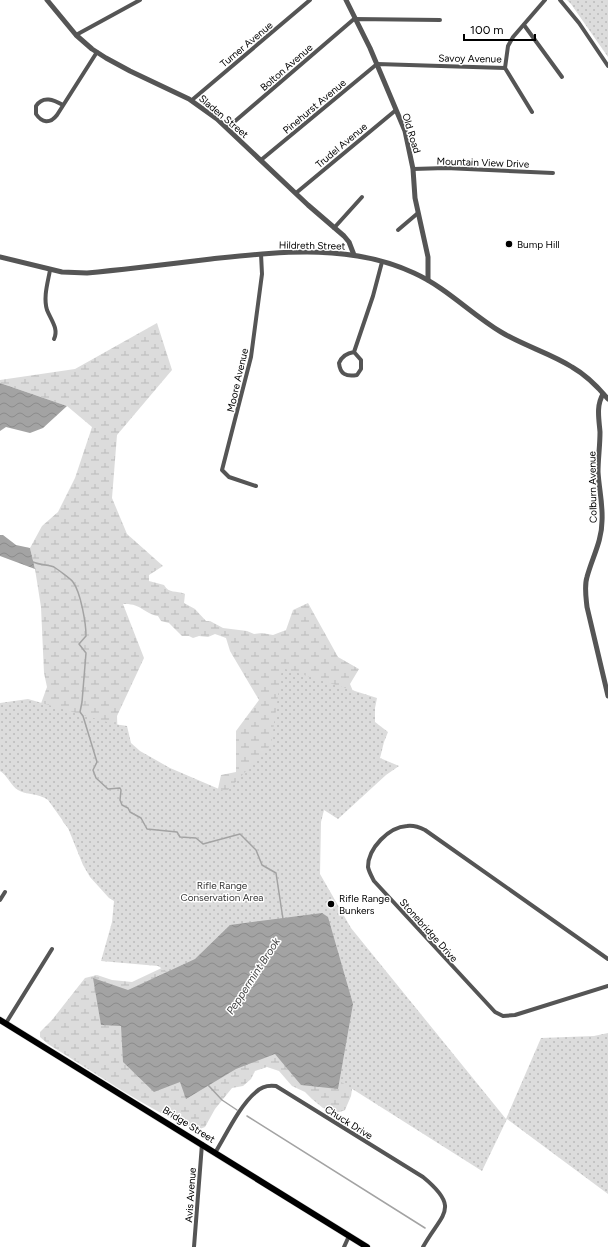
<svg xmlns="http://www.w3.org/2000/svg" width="608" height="1247" viewBox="0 0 608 1247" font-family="Figtree,sans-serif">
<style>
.wetland{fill:url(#wetland-marsh);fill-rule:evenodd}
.park{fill:url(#park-dots)}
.water{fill:url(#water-waves)}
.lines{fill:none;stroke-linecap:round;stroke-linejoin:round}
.stream{stroke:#a3a3a3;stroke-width:1.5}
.primary-casing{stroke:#dbdbdb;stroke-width:7}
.minor{stroke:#555;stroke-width:4}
.tertiary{stroke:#555;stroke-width:5}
.primary{stroke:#000;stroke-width:6}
.poi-dot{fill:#000;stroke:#fff;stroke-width:1.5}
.labels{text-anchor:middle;stroke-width:3;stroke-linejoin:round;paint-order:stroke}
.street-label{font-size:10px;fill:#000;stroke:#fff}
.poi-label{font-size:10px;fill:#000;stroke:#fff;text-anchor:start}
.park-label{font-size:10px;fill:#333;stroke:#fff}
.water-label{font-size:11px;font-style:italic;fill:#444;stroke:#fff}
</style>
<defs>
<pattern id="wetland-marsh" width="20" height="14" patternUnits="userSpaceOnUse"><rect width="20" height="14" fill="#dcdcdc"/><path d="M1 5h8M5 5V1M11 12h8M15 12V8" fill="none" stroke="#bbb"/></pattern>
<pattern id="park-dots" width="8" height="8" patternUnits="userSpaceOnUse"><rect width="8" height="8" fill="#dcdcdc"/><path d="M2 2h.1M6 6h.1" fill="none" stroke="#bbb" stroke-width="1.8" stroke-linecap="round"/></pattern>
<pattern id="water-waves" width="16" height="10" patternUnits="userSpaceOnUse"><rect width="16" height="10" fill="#a3a3a3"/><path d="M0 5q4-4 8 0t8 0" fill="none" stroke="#8b8b8b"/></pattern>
</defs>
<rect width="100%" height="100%" fill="#fff"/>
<!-- wetland -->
<path class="wetland" d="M157,323L172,370L117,435L112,498L127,534L163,566L149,575V581L164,585C169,594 176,590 185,594L184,603L195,609L206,621H210L223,628L247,631L254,634L262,633L273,635L286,630L293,610L308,603L338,657L359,669L350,684L355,696L307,810L353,1083L351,1096L345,1110L340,1112H333L323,1108L312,1099L305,1092L292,1086L279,1071L267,1067L255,1071L251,1079L243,1086L232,1088L215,1109L205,1127L195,1131C144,1106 96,1074 48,1044L40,1037V1032L52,1020L85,978L97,975L112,980L132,982L185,957L92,857L63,822L55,791L39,709L47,687L44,673L41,607L35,569L30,548L42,526L58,512L75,478L92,427L67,406L0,383V380L75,369ZM123,604C141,603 143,613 158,616L161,621L169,623L182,636H189L193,638L199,636L208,637L215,634L226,638L230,651L259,700L236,731V772L221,775L216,798L118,746L117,716L144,658Z"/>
<!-- park -->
<g class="park">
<path d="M567,0H608V57L571,4Z"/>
<path d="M282,668L377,698L375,708V722L388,732L384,742L380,758L399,766L386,775L338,819L324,810L321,822L320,874L351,928L506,1119L541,1038L594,1036L608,1033V1194L507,1119L482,1171L158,966L101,961L112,922L114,901L109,898L90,877L83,865L68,828L48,800C39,793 25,795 18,790C11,786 8,776 0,771V703L28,699L114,724L127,726L131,743L140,751L170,768L226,792L271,745Z"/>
</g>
<!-- water -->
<g class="water">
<path d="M0,383L67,406L43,428L30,433L6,427L0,431Z"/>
<path d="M0,535H3L16,545L30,548L35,569L0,556Z"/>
<path d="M322,913L328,917L353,1004L338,1089L301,1085L275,1054L236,1069L186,1099L180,1082L154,1092L123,1062L121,1026L101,1025L93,978L128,990L195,959L230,925Z"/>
</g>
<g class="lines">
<!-- stream -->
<g class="stream">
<path d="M33,562C40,565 49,565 54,567C57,569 71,579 73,582C81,593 86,624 86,636L79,644L86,653L82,702L80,712L83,716L97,762L93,770L96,778L108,789L120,788L121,790L120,800L122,805L128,808L130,812L141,818L147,829L177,832L180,837L196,838L203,844L240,834L256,850L262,865L276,873L283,919"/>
<path d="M208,1085L222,1100L237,1110"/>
<path d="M247,1116L425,1228"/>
</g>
<defs>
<path id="primary" d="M0,1020L367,1247"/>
</defs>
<!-- primary casing -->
<use href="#primary" class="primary-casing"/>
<!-- minor -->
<g class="minor">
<path d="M560,0L579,23L608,66"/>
<path d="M524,25L562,77"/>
<path d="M76,35L140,0"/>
<path d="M505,68L532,112"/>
<path d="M192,100L310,0"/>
<path d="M63,105C54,100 43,95 36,106V114C42,123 50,124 57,115L97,52"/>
<path d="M227,128L354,19L440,20"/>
<path d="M261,160L377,64L505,68L508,46L513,37L545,0"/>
<path d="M413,169L446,168L553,173"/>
<path d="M296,193L396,110"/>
<path d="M334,228L362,197"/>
<path d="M398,230L418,213"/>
<path d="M50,270C48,282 43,297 47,310C51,320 59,329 54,339"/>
<path d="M354,352C347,353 342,356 339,363C340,374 346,377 357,375L361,369V360L354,352L373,296L382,262"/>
<path d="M256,486L229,477L222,470L251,357L262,274L261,254"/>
<path d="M0,900L5,892"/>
<path d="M608,959L425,830C419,827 414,825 407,826C389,827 368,848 368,867C369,872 372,877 374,881L495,1012L503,1016L515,1015L608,986"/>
<path d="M6,1023L52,949"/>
<path d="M215,1153C226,1135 240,1105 256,1092C262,1086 269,1085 276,1086L423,1177C462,1209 441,1214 423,1247"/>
<path d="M194,1247L202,1144"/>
<path d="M344,1247L349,1236"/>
</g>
<!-- tertiary -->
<g class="tertiary">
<path d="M47,0L76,35L92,49L106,58L130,71L189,99L217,119L308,205L344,236L349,242L354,255"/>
<path d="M346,0L370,48L405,131L413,169L415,198L428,257V280"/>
<path d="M0,257L62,272L87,273C129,269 170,264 211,259C279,252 350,243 414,273C447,288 471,314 501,332C524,346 550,353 572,367C586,375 598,387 608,399"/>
<path d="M603,394C596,406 599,419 600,432C600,446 598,459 598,472C599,489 603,504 602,521C602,541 592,558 587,577C584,586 586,597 587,607L608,696"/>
</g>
<!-- primary -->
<use href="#primary" class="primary"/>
</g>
<!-- markers -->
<g class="poi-dot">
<circle cx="509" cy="244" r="4"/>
<circle cx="331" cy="904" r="4"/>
</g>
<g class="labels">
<!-- street labels -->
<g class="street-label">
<text transform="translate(246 44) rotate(-40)" y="4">Turner Avenue</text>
<text transform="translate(470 58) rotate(1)" y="4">Savoy Avenue</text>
<text transform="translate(286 67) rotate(-41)" y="4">Bolton Avenue</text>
<text transform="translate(314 106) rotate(-40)" y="4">Pinehurst Avenue</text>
<text transform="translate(224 116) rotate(40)" y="4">Sladen Street</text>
<text transform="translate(412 133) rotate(73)" y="4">Old Road</text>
<text transform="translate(341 145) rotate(-40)" y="4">Trudel Avenue</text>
<text transform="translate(483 162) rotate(2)" y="4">Mountain View Drive</text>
<text transform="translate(312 245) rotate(1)" y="4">Hildreth Street</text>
<text transform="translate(237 380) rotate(-77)" y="4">Moore Avenue</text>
<text transform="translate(592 487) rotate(-91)" y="4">Colburn Avenue</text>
<text transform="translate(429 930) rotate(48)" y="4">Stonebridge Drive</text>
<text transform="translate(349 1122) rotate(32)" y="4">Chuck Drive</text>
<text transform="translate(189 1124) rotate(32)" y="4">Bridge Street</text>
<text transform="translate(190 1195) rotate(-86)" y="4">Avis Avenue</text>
</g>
<!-- poi labels -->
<g class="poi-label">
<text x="517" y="248">Bump Hill</text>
<text x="339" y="902">Rifle Range<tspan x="339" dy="12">Bunkers</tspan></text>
</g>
<!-- park labels -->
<g class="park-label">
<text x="222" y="889">Rifle Range<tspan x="222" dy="12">Conservation Area</tspan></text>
</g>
<!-- water labels -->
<g class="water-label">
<text transform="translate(253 976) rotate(-57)" y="4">Peppermint Brook</text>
</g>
</g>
<!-- scale -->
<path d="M464 34v6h71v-6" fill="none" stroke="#000000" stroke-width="2"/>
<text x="470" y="34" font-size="12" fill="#000000" stroke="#ffffff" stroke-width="3" paint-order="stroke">100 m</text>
</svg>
